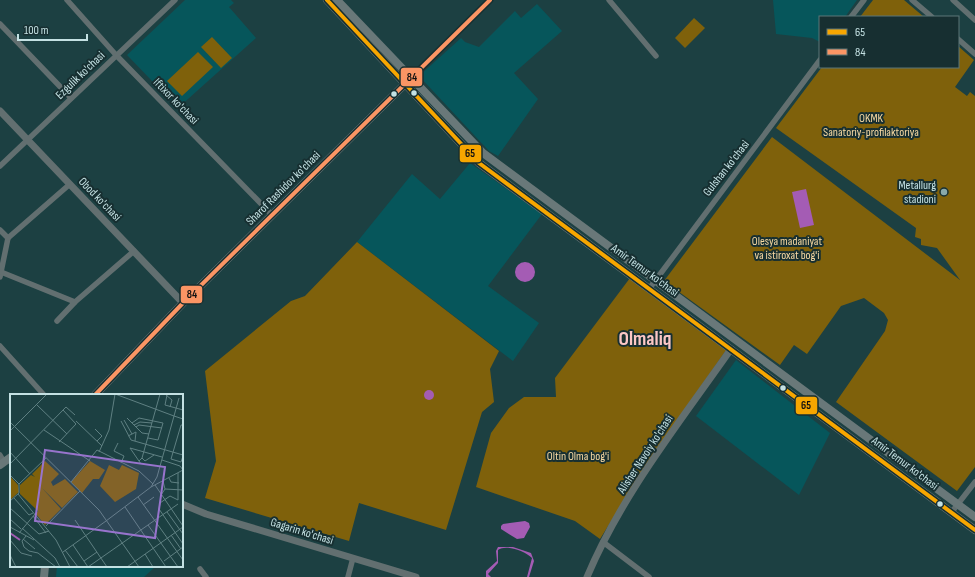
<svg xmlns="http://www.w3.org/2000/svg" width="975" height="577" viewBox="0 0 975 577" font-family="'Sofia Sans Condensed',sans-serif">
<style>
.built{fill:#06565b}
.green{fill:#7f610b}
.water{fill:#a45cb4}
.lines{fill:none;stroke-linecap:round;stroke-linejoin:round}
.minor{stroke:#626f70;stroke-width:5.5}
.tertiary{stroke:#626f70;stroke-width:7}
.secondary{stroke:#697879;stroke-width:8}
.bus-1-casing{stroke:#172f31;stroke-width:7}
.bus-2-casing{stroke:#172f31;stroke-width:7}
.bus-1{stroke:#f7a600;stroke-width:4}
.bus-2{stroke:#fb9564;stroke-width:4}
.bus-dot{fill:#c4e1e3;stroke:#172f31;stroke-width:1.5}
.poi-dot{fill:#89a9ab;stroke:#172f31;stroke-width:1.5}
.labels{text-anchor:middle;stroke-width:4;stroke-linejoin:round;paint-order:stroke}
.street-label{font-size:12px;fill:#c4e1e3;stroke:#172f31}
.park-label{font-size:12px;fill:#f7d9a3;stroke:#172f31}
.poi-label{font-size:12px;fill:#c4e1e3;stroke:#172f31;text-anchor:end}
.town-label{font-size:20px;font-weight:bold;fill:#fcc7c5;stroke:#172f31}
.inset-river{fill:none;stroke:#a45cb4;stroke-width:2}
.inset-road{fill:none;stroke:#5f8082;stroke-width:1}
.view{fill:#9874cd;fill-opacity:0.15;stroke:#9874cd;stroke-width:2}
.inset-edge{fill:none;stroke:#c4e1e3;stroke-width:2}
.line-badge{stroke:#172f31;stroke-width:1.5}
.pale-badge-label{font-size:11px;text-anchor:middle;font-weight:bold;fill:#111}
</style>
<rect width="100%" height="100%" fill="#1c4042"/>
<!-- built -->
<g class="built">
<path d="M185,0H231L234,3L229,7L256,38L178,108L127,55Z"/>
<path d="M773,0H857L845,17H820V42L812,38L776,34Z"/>
<path d="M537,4L562,31L514,73L538,99L498,156L489,151L419,76L461,38L465,42L479,47L515,11L521,18Z"/>
<path d="M470,163L542,214L488,286L539,323L513,361L357,242L412,174L440,199Z"/>
<path d="M736,360L830,433L799,495L696,416Z"/>
<path d="M57,566H156L144,577H56Z"/>
</g>
<!-- green -->
<g class="green">
<path d="M873,0H904L924,17H860Z"/>
<path d="M694,18L705,28L685,48L675,38Z"/>
<path d="M212,37L232,58L221,68L201,47Z"/>
<path d="M958,46L974,60L955,87L967,96L970,92L975,96V467L957,491L836,402L885,331L888,320L884,313L864,298L841,306L807,354L794,345L780,365L664,281L772,137L960,280L937,248L921,245V239L915,237L916,228L776,128L822,67H958Z"/>
<path d="M198,52L213,67L182,96L167,81Z"/>
<path d="M357,242L499,351L490,369L494,402L482,412L446,530L359,503L349,541L205,498L216,461L205,371L291,301L305,296Z"/>
<path d="M630,278L727,349L651,457L600,539L575,521L476,487L491,433L509,408L524,397H556L555,378Z"/>
</g>
<!-- water -->
<g class="water">
<path d="M806,189L814,225L800,228L792,192Z"/>
<circle cx="525" cy="272" r="10"/>
<circle cx="429" cy="395" r="5"/>
<path d="M525,521L529,523L530,527L524,538L517,539L501,529V526L503,524Z"/>
<path d="M498,547H513L531,553L534,561L529,577H527L532,558C525,551 506,544 498,550V563L488,574L491,577H486V571L497,561L496,551Z"/>
</g>
<g class="lines">
<!-- minor -->
<g class="minor">
<path d="M67,0L116,55L272,215"/>
<path d="M609,0L656,56"/>
<path d="M912,0L932,17"/>
<path d="M953,0L975,20"/>
<path d="M851,17L864,0"/>
<path d="M0,24L71,98"/>
<path d="M958,39L975,54"/>
<path d="M411,78L490,0"/>
<path d="M0,166L175,0"/>
<path d="M0,230L8,238L0,277"/>
<path d="M8,238L70,184"/>
<path d="M1,272L75,302"/>
<path d="M649,289L820,60"/>
<path d="M57,321L75,302L134,251"/>
<path d="M0,346L44,395"/>
<path d="M0,455L4,462"/>
<path d="M951,513L975,482"/>
<path d="M603,542L649,577"/>
<path d="M200,569L206,577"/>
<path d="M348,577L353,558"/>
</g>
<!-- tertiary -->
<g class="tertiary">
<path d="M0,111L183,303"/>
<path d="M182,504L206,514L416,577"/>
<path d="M587,577C622,494 680,422 731,349"/>
</g>
<!-- secondary -->
<g class="secondary">
<path d="M327,0L479,163L975,530"/>
<path d="M337,0L483,153L975,517"/>
<path d="M95,395L183,303L408,81"/>
<path d="M0,465L11,457"/>
<path d="M44,577L45,566"/>
</g>
<defs>
<path id="bus-1" d="M327,0L479,163L975,530"/>
<path id="bus-2" d="M95,395L183,303L490,0"/>
</defs>
<!-- bus-1 casing -->
<use href="#bus-1" class="bus-1-casing"/>
<!-- bus-2 casing -->
<use href="#bus-2" class="bus-2-casing"/>
<!-- bus-1 -->
<use href="#bus-1" class="bus-1"/>
<!-- bus-2 -->
<use href="#bus-2" class="bus-2"/>
</g>
<!-- markers -->
<g class="bus-dot">
<circle cx="414" cy="93" r="3.5"/>
<circle cx="394" cy="94" r="3.5"/>
<circle cx="783" cy="388" r="3.5"/>
<circle cx="940" cy="504" r="3.5"/>
</g>
<circle class="poi-dot" cx="944" cy="192" r="4"/>
<g class="labels">
<!-- street labels -->
<g class="street-label">
<text transform="translate(80 75) rotate(-44)" y="4">Ezgulik ko'chasi</text>
<text transform="translate(176 101) rotate(46)" y="4">Iftixor ko'chasi</text>
<text transform="translate(726 168) rotate(-52)" y="4">Gulshan ko'chasi</text>
<text transform="translate(283 188) rotate(-45)" y="4">Sharof Rashidov ko'chasi</text>
<text transform="translate(100 199) rotate(46)" y="4">Obod ko'chasi</text>
<text transform="translate(645 270) rotate(36)" y="4">Amir Temur ko'chasi</text>
<text transform="translate(645 454) rotate(-57)" y="4">Alisher Navoiy ko'chasi</text>
<text transform="translate(905 463) rotate(37)" y="4">Amir Temur ko'chasi</text>
<text transform="translate(302 531) rotate(17)" y="4">Gagarin ko'chasi</text>
</g>
<!-- park labels -->
<g class="park-label">
<text x="871" y="122">OKMK<tspan x="871" dy="14">Sanatoriy-profilaktoriya</tspan></text>
<text x="787" y="245">Olesya madaniyat<tspan x="787" dy="14">va istiroxat bog'i</tspan></text>
<text x="578" y="460">Oltin Olma bog'i</text>
</g>
<!-- poi labels -->
<g class="poi-label">
<text x="936" y="189">Metallurg<tspan x="936" dy="14">stadioni</tspan></text>
</g>
<!-- town labels -->
<g class="town-label">
<text x="645" y="345">Olmaliq</text>
</g>
</g>
<!-- overview -->
<g transform="translate(10 394)">
<rect width="173" height="173" fill="#1c4042"/>
<path d="M35,67L49,80L41,88L43,92L55,85L68,98L52,114L32,94L51,115L35,131L26,120L28,117L10,100V91L21,81L25,83L22,80ZM80,67L95,76L89,85H83L72,99L61,88ZM99,71L109,76L112,71L129,79L126,95L105,108L90,92ZM0,82L8,91L9,98L0,106Z" fill="#7f610b"/>
<path class="inset-river" d="M0,139L10,146"/>
<path class="inset-road" d="M105,0L164,22L147,83L141,93M156,1L162,6L160,13M157,1L155,11L173,16M169,4L164,22L173,25M27,11L57,40M117,24L132,39L139,40M114,26L122,40M66,27L92,52M111,27L121,46L173,61M0,28L89,116L129,173M122,29L129,24L153,29L148,46L138,44M124,31L130,28L142,29M173,31H171L161,65L171,68L173,62M126,33L129,31L152,34M85,35L92,42L87,47M34,36L80,67M0,37L37,0M118,42L126,38L125,47M49,48L66,30L53,16M108,49L104,57L114,62L111,69M120,54L152,63M120,54L131,70M0,58L20,80M89,58L99,36L105,0M132,64L135,67L144,61M152,66L170,72L173,76M129,67L132,64L150,0M0,70L56,13L65,21M168,79V106M0,81L9,90M159,84L161,88L169,89M61,88L87,56L129,77L143,90M145,91L173,132M155,95L173,96M8,100L46,146L60,173M151,101L155,95L153,87M128,103L173,166M4,104L19,121L23,119M168,106L160,102L150,109L149,115L173,150M0,107L9,99V90L36,64M133,111L144,103M115,113L156,173M0,114L29,140L39,137M157,118L173,140M23,122L36,139M0,125L11,135M65,126L97,173M96,127L141,93L173,76M138,131L168,173M36,132L70,97M0,133L24,146M12,134L45,164L50,173M9,139L25,120M161,141L171,155M16,142L12,147L14,153L19,157L28,159L46,173M13,145L25,155M0,146L11,159L22,162M63,151L78,173L168,110M55,156L68,173M53,158L96,127M135,160L143,173M0,161L6,173M74,167L87,158M154,167L173,153M117,173L173,133"/>
<path class="view" d="M35,56L155,73L145,144L25,127Z"/>
<rect width="173" height="173" class="inset-edge"/>
</g>
<g class="line-badge">
<rect x="400" y="67" width="23" height="20" rx="4" fill="#fb9564"/>
<rect x="459" y="144" width="23" height="19" rx="4" fill="#f7a600"/>
<rect x="180" y="285" width="23" height="19" rx="4" fill="#fb9564"/>
<rect x="795" y="396" width="23" height="19" rx="4" fill="#f7a600"/>
</g>
<g class="pale-badge-label">
<text x="412" y="81">84</text>
<text x="470" y="157">65</text>
<text x="192" y="298">84</text>
<text x="806" y="409">65</text>
</g>
<!-- legend -->
<rect x="819" y="16" width="140" height="52" fill="#172f31" stroke="#5c7678"/>
<rect x="827" y="29" width="20" height="6" fill="#f7a600" stroke="#5c7678"/>
<text x="855" y="36" font-size="12" fill="#c4e1e3">65</text>
<rect x="827" y="49" width="20" height="6" fill="#fb9564" stroke="#5c7678"/>
<text x="855" y="56" font-size="12" fill="#c4e1e3">84</text>
<!-- scale -->
<path d="M18 34v6h69v-6" fill="none" stroke="#c4e1e3" stroke-width="2"/>
<text x="24" y="34" font-size="12" fill="#c4e1e3" stroke="#172f31" stroke-width="3" paint-order="stroke">100 m</text>
</svg>
